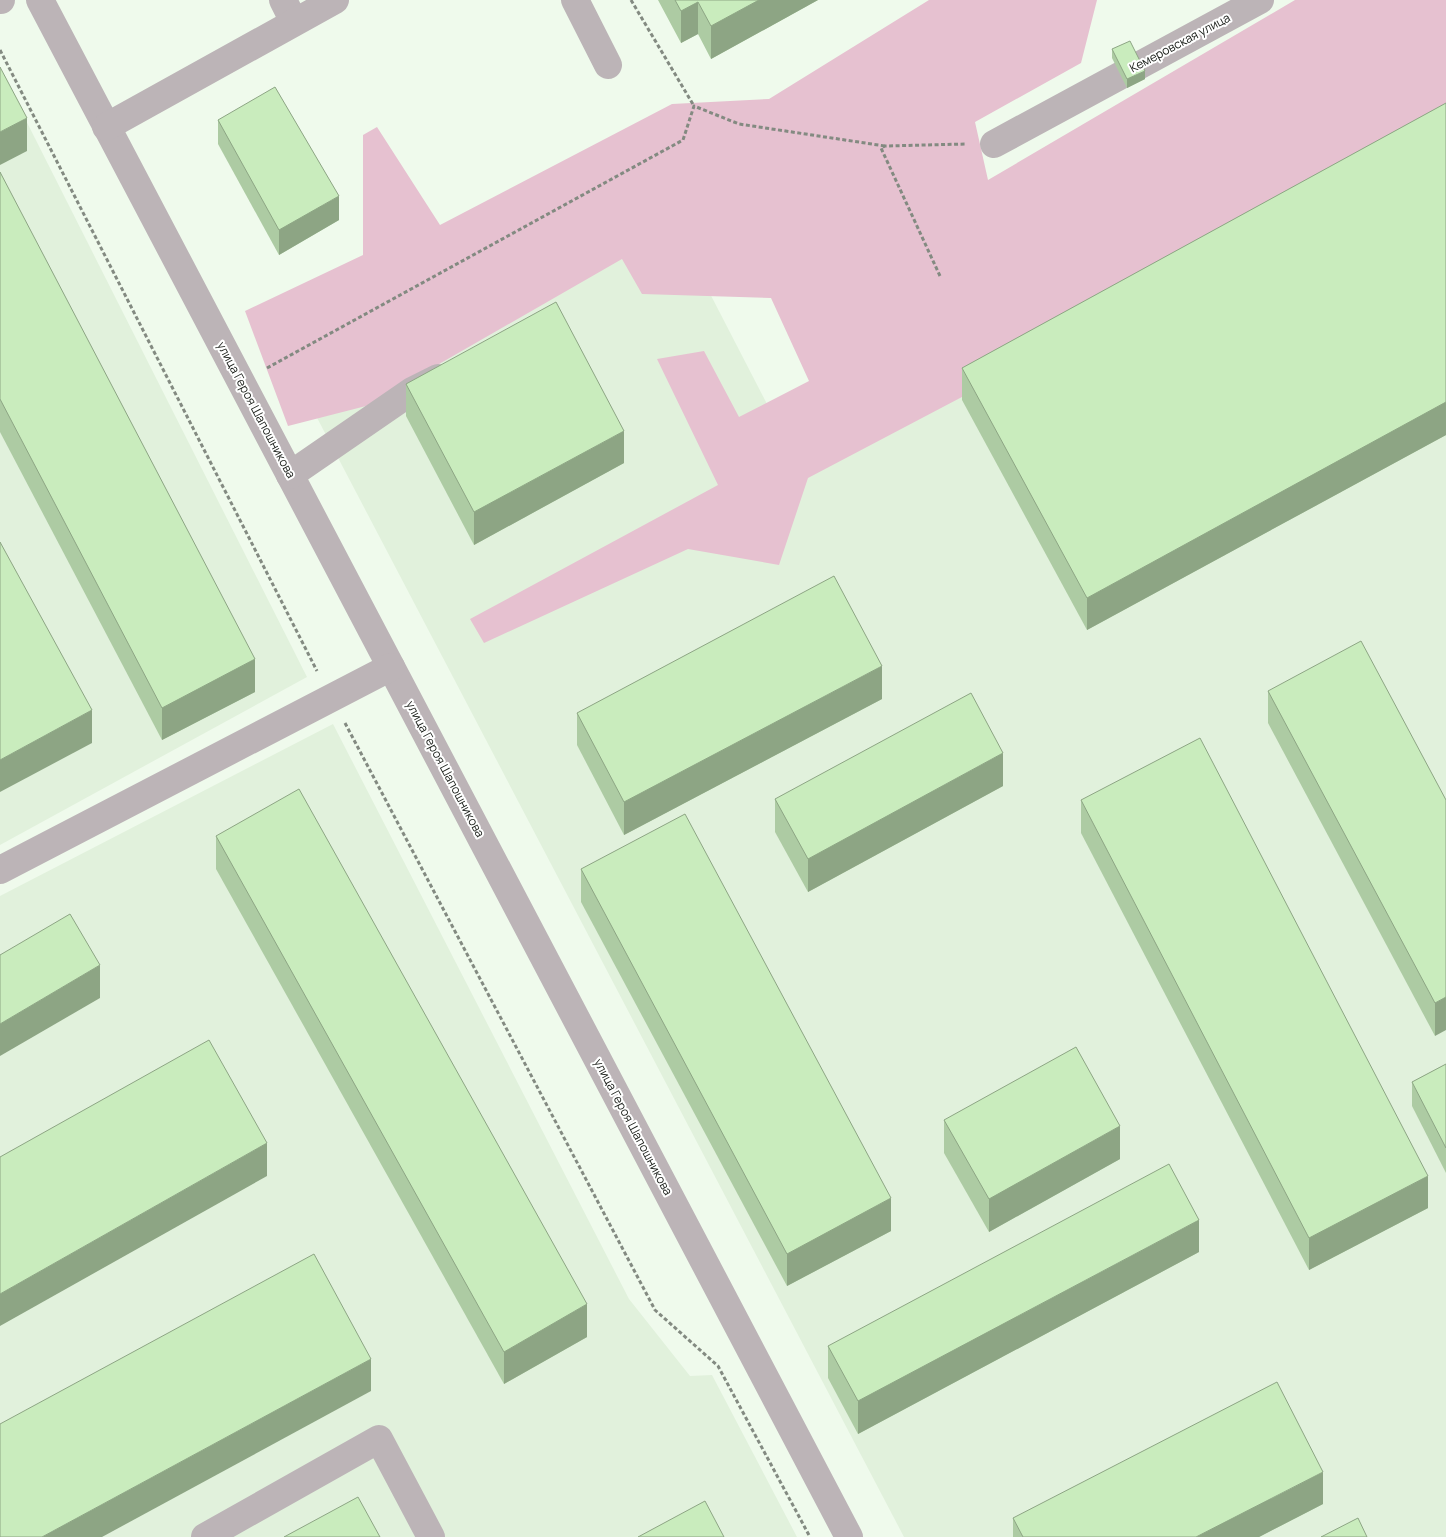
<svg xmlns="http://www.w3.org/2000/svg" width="1446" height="1537" viewBox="0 0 1446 1537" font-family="Manrope,sans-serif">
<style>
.built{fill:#e1f1dc}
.green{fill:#e6c1d0}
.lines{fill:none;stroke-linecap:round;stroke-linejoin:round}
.path{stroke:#838a81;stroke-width:3;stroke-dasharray:4 2.5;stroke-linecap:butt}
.minor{stroke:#bcb4b7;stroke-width:28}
.wall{fill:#adcba3}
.shaded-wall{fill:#8da584}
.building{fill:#c9ecbd;stroke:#8da584}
.labels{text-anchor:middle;stroke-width:4;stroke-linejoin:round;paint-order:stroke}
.street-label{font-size:12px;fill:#151914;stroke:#fff}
</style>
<rect width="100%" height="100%" fill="#effaec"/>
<!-- built -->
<g class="built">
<path d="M1446,63V1537H904L303,391L656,189L782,433Z"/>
<path d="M0,69L307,677L0,845Z"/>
<path d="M333,724L629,1299L690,1376L712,1375L797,1537H0V896Z"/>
</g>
<!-- green -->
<path class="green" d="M929,0H1097L1081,63L975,122L988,180L1295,0H1446V142L808,478L779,565L688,549L484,643L470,619L718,485L657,359L704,351L739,417L809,381L771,298L642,294L622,259L366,406L288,426L245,311L363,255V135L377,127L440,225L672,104L769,99Z"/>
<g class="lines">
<!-- path -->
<g class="path">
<path d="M631,0L694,106"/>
<path d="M0,50L317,671"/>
<path d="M940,276L881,148L885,146L966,144"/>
<path d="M267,368L683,140L694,106L739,124L885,146"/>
<path d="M345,723L655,1310L718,1366L810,1537"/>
</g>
<!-- minor -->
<g class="minor">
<path d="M0,0H1"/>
<path d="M40,0L849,1537"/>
<path d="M283,0L294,22"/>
<path d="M575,0L608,65"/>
<path d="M106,127L335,0"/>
<path d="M994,144L1260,0"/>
<path d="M290,475L412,391L438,378"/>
<path d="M0,870L391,667"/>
<path d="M205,1537L379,1439L431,1537"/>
</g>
</g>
<!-- wall -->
<g class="wall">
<path d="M658,0H818L711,59L698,34L681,43Z"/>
<path d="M1112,49L1145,79L1127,88L1112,58Z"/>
<path d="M1446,103V435L1087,630L962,400V368Z"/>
<path d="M218,120L339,220L279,255L218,144Z"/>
<path d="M0,172L255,692L162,740L0,432Z"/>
<path d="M406,384L624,463L474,545L406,416Z"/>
<path d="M1268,691L1446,800L1435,1036L1268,723Z"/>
<path d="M882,699L624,835L577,745V713Z"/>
<path d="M1003,786L808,892L775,832V799Z"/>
<path d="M1081,800L1428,1208L1309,1270L1081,833Z"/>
<path d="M216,836L587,1337L504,1384L216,869Z"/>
<path d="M581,869L891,1231L787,1286L581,902Z"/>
<path d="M1446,1064V1173L1412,1106V1082Z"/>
<path d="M944,1120L1120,1159L989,1232L944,1153Z"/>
<path d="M1199,1252L858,1434L828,1378V1346Z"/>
<path d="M1323,1504L1259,1537H1013V1518Z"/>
</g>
<!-- shaded-wall -->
<g class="shaded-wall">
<path d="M759,0H818L711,59V26Z"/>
<path d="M698,2V34L681,43V11Z"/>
<path d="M1145,71V79L1127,88V79Z"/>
<path d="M27,118V151L0,165V132Z"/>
<path d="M339,196V220L279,255V230Z"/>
<path d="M1446,402V435L1087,630V598Z"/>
<path d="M624,431V463L474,545V512Z"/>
<path d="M255,659V692L162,740V708Z"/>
<path d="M882,666V699L624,835V802Z"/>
<path d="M92,710V743L0,792V760Z"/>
<path d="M1003,753V786L808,892V859Z"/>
<path d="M100,965V998L0,1056V1024Z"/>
<path d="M1446,997V1030L1435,1036V1003Z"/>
<path d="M1120,1126V1159L989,1232V1199Z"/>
<path d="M267,1143V1176L0,1326V1294Z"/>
<path d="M1428,1176V1208L1309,1270V1238Z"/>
<path d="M891,1198V1231L787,1286V1254Z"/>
<path d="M1199,1220V1252L858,1434V1401Z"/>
<path d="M587,1304V1337L504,1384V1352Z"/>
<path d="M371,1359V1391L102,1537H42Z"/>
<path d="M1323,1472V1504L1259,1537H1196Z"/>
</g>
<!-- building -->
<g class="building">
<path d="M675,0H759L711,26L698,2L681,11Z"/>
<path d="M1130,41L1145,71L1127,79L1112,49Z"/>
<path d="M0,67L27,118L0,132Z"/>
<path d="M275,87L339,196L279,230L218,120Z"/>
<path d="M1446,103V402L1087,598L962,368Z"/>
<path d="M0,172L255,659L162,708L0,399Z"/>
<path d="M556,302L624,431L474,512L406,384Z"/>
<path d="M0,542L92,710L0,760Z"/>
<path d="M834,576L882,666L624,802L577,713Z"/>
<path d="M1361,641L1446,800V997L1435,1003L1268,691Z"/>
<path d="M971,693L1003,753L808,859L775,799Z"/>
<path d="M1200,738L1428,1176L1309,1238L1081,800Z"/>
<path d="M299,789L587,1304L504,1352L216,836Z"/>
<path d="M685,814L891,1198L787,1254L581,869Z"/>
<path d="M70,914L100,965L0,1024V955Z"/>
<path d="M209,1040L267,1143L0,1294V1157Z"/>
<path d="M1076,1047L1120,1126L989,1199L944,1120Z"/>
<path d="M1446,1064V1148L1412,1082Z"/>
<path d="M1169,1164L1199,1220L858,1401L828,1346Z"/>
<path d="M314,1254L371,1359L42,1537H0V1424Z"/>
<path d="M1277,1382L1323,1472L1196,1537H1023L1013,1518Z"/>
<path d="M358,1497L380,1537H284Z"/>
<path d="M705,1501L724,1537H638Z"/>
<path d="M1358,1518L1367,1537H1321Z"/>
</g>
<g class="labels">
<!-- street labels -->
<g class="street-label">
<text transform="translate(1180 43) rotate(-28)" y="4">Кемеровская улица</text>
<text transform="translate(256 410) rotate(62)" y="4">улица Героя Шапошникова</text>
<text transform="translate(445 769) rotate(62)" y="4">улица Героя Шапошникова</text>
<text transform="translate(633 1127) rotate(62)" y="4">улица Героя Шапошникова</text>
</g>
</g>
</svg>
